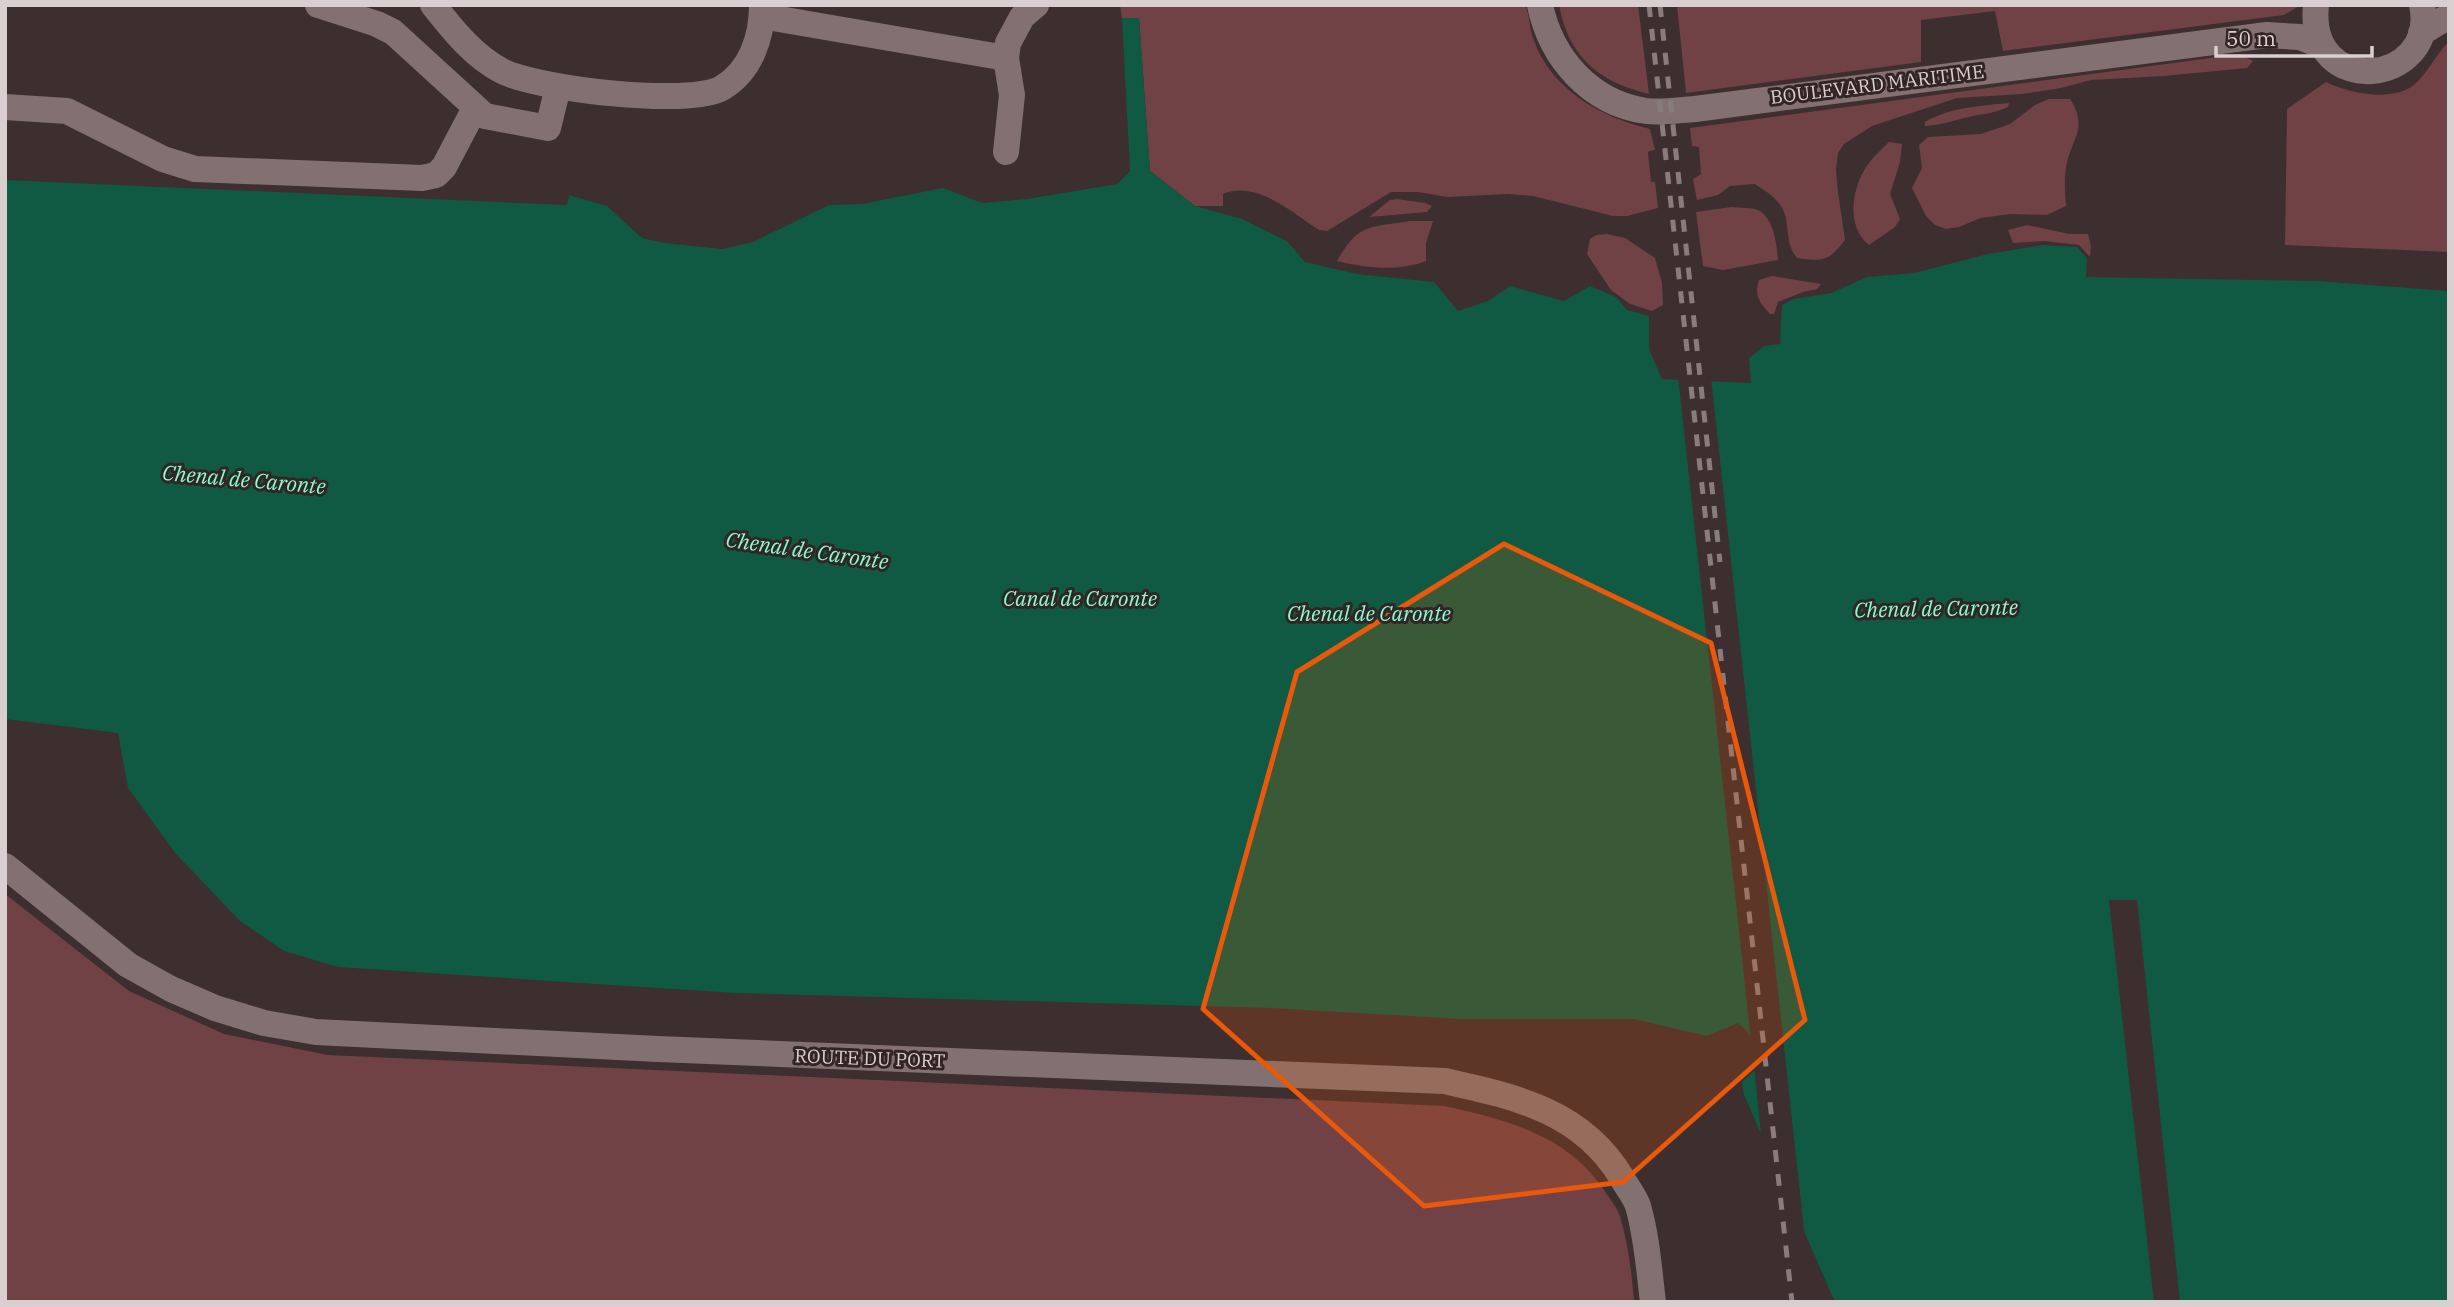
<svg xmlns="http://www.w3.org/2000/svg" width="2454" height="1307" viewBox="0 0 2454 1307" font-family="'IBM Plex Serif',serif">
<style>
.green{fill:#704246}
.water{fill:#105943}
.pier{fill:#3d2e2f}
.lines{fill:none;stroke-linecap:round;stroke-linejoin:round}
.minor{stroke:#837172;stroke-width:26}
.rail{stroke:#897c7d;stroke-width:5;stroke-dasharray:12 12;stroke-linecap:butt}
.marked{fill:#e8590c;fill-opacity:0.2;stroke:#e8590c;stroke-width:5;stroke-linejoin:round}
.labels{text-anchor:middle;stroke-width:6;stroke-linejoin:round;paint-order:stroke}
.street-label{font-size:19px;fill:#d9cfd0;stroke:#332425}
.water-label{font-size:21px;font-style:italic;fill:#85fed3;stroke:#332425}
</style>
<rect width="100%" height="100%" fill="#3d2e2f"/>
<!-- green -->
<g class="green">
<path d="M1120,5H1525C1530,15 1529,27 1533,38C1550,89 1600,117 1650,129L1655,150L1649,151L1648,153L1651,182H1655L1658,208L1627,216H1613L1533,196L1508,194L1447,197L1418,192H1391L1327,231L1319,230C1292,213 1257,180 1223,194V206H1195L1150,171L1139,18H1122Z"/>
<path d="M1559,5H1638L1649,94C1598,82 1569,57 1559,5Z"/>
<path d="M1677,5H2301L2284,15L2003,51L1995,11L1921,20V62L1686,93Z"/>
<path d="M2449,41V252L2285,245L2287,109L2326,82C2348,93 2393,103 2415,84C2428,72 2436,55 2449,41Z"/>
<path d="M2240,54L2253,61L2247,68L2164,76L2091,80L2061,88L2022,94L1957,98L1872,126L1844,144L1838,153L1836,170L1838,192L1845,240C1829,261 1823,262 1797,258C1782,240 1793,217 1777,201C1771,194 1762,189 1755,184L1730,186L1718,195L1697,200L1693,179L1701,174L1699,147L1692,146L1690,128Z"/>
<path d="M2049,99H2070C2089,128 2071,139 2066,167C2064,180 2065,193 2066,206L2047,215L2010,214L1981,218L1959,227L1946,229L1935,225L1926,216L1912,188L1922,168L1919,145L1928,137L1981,134L2010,124L2035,105Z"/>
<path d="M2009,103L2008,107C1994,114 1979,114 1964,118C1950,122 1939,125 1925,126V122C1950,107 1980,106 2009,103Z"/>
<path d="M1889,142L1902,144L1900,162L1890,194L1900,219L1895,227L1869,245C1845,226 1852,185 1869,163C1875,155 1882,149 1889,142Z"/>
<path d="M1397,199L1425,203L1432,206L1427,212L1369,217L1390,200Z"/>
<path d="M1731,207C1740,208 1753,207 1760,211C1774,220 1777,245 1778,260L1723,270L1703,266L1696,212Z"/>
<path d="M1410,221H1433L1426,243V261C1397,272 1366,268 1337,261C1359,222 1370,228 1410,221Z"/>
<path d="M2027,225L2069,234H2088L2091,246L2090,257L2079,245L2044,241L2013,243L2008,230Z"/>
<path d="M1607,234L1625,238L1655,258L1662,283L1663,305L1652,311L1630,304L1611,290L1587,254L1590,239L1596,235Z"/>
<path d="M1772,276L1821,284L1817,289L1803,292L1778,302L1774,314H1770C1759,302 1754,296 1759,280Z"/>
<path d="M5,894L129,991L224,1034L328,1055L1444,1106C1507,1120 1569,1135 1606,1193C1611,1200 1617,1208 1620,1216C1628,1243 1632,1274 1634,1302H5Z"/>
</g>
<!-- water -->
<path class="water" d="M1122,18H1139L1150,171L1195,206L1242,219L1287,241L1305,262L1357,274L1434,282L1458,311L1488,301L1510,286L1564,301L1590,286L1616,297L1627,310L1649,316V349L1662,379L1751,383L1749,358L1764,346L1780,344L1782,305L1793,299L1831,293L1867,277L1914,273L1988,254L2043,245L2077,247L2087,258L2086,277L2317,281L2449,291V1302H2180L2137,900H2109L2154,1302H1835L1744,1095L1742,1082L1765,1060L1754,1038L1738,1023L1707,1036L1634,1019H1462L1271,1008L735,993L338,967L284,951L240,921L176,854L128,788L118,733L5,719V180L567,205L569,195L607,206L642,238L664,243L722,249L753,242L829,205L862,204L943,188L982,203L1027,199L1117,184L1130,171Z"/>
<!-- pier -->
<path class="pier" d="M1678,376L1711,378L1805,1239L1762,1144L1754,1066L1761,1060L1751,1040Z"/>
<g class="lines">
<!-- minor -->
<g class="minor">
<path d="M318,5L377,24L393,32L485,116L548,128L558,87"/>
<path d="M433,5C453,30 473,56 502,71C537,89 689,107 722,88C751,71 762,37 762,5"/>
<path d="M1540,5C1551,58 1590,103 1646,111C1662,113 1679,110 1695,109L2267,35L2300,37L2322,46"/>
<path d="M2316,5C2306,101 2439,85 2422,5"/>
<path d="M762,16L1006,58"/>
<path d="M2421,33L2449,16"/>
<path d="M5,107L67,111L163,159L195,169L422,178L436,175L444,167L475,108"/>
<path d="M1006,152L1012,95L1006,58L1008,43L1022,17L1036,5"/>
<path d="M5,866L128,965L171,989L215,1008L264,1023L316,1032L658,1049L1445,1081C1516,1097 1582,1111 1622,1178C1627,1187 1635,1197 1638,1206C1647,1237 1649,1270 1653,1302"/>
</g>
<!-- rail -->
<g class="rail">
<path d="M1649,5L1792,1302"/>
<path d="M1660,5L1720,562"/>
</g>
</g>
<!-- marked area -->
<path class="marked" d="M1504,544L1711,643L1805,1020L1623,1182L1424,1206L1203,1009L1297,672Z"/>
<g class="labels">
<!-- street labels -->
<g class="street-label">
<text transform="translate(1877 84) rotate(-7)" y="7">BOULEVARD MARITIME</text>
<text transform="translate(870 1058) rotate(2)" y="7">ROUTE DU PORT</text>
</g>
<!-- water labels -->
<g class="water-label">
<text transform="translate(244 480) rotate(5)" y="7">Chenal de Caronte</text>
<text transform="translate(807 551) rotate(8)" y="7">Chenal de Caronte</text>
<text x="1080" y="606">Canal de Caronte</text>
<text transform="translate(1936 609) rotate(-1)" y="7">Chenal de Caronte</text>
<text x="1369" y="621">Chenal de Caronte</text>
</g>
</g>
<!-- border -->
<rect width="2454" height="1307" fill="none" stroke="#d9cfd0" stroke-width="14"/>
<!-- scale -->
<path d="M2216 46v10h156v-10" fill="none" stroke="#d9cfd0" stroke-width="3.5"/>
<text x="2226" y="46" font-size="21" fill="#d9cfd0" stroke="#332425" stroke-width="5" paint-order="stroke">50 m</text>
</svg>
